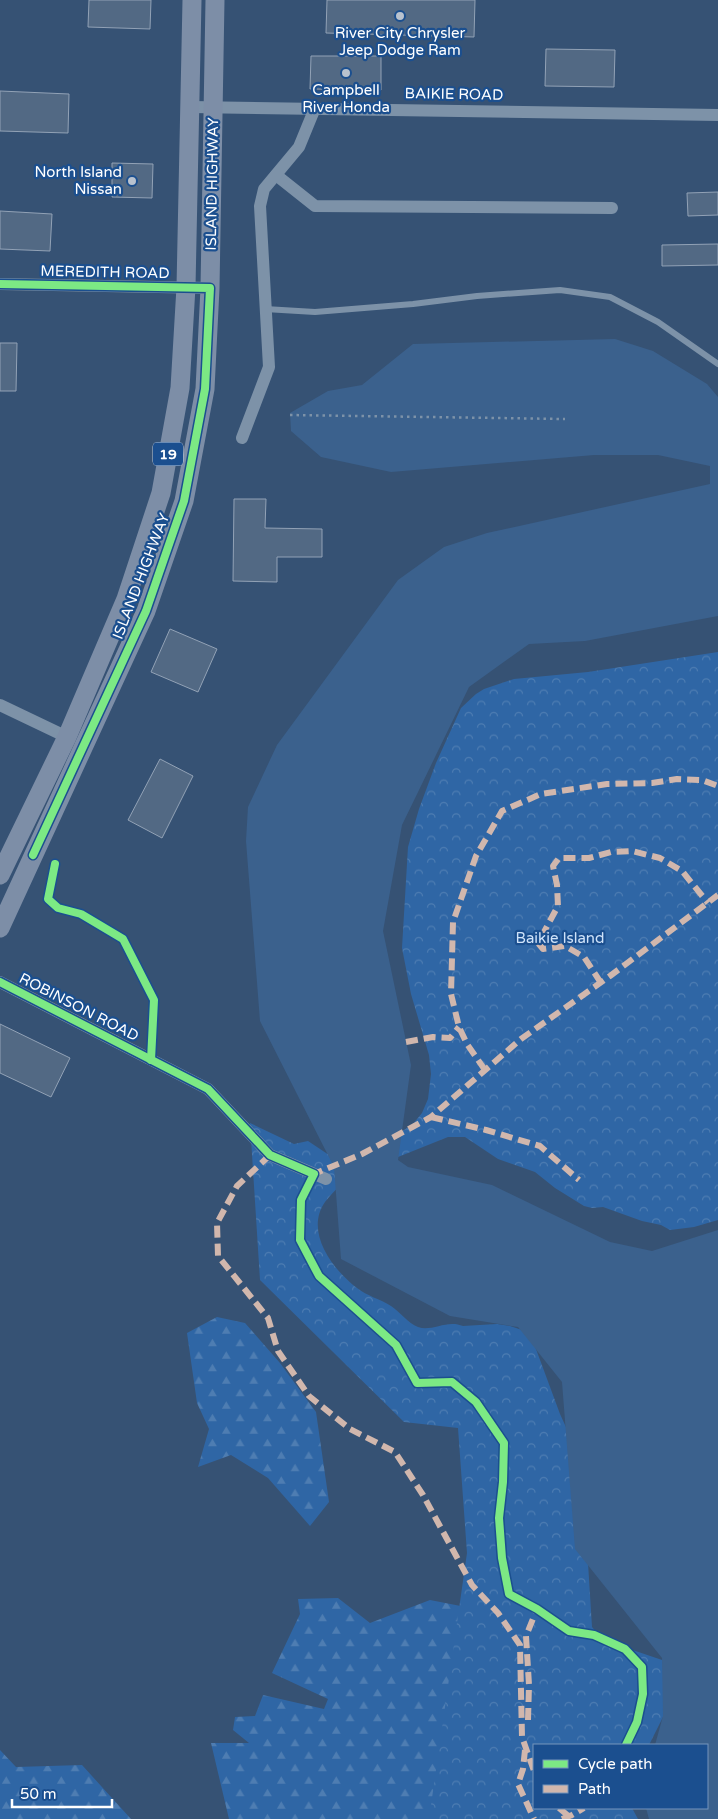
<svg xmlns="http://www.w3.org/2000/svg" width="718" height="1819" viewBox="0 0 718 1819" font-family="'Varela Round',sans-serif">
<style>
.forest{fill:url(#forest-firs)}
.park{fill:url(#park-crowns)}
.water{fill:#3b618d}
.building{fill:#526984;stroke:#92a2b6}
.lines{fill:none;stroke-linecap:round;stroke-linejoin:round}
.path{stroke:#7d92a8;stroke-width:2.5;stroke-dasharray:2.5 4;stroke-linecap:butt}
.lane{stroke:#7d92a8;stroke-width:6}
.street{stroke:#7d92a8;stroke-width:12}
.primary{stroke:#7d8ea7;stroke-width:19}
.quiet{stroke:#d1b7ad;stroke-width:6;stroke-dasharray:12 6;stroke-linecap:butt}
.cycleway-casing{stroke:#1b4f8f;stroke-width:11}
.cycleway{stroke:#7ce984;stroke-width:8}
.poi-dot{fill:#b9c2ce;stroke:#1b4f8f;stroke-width:2}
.labels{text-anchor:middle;stroke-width:4.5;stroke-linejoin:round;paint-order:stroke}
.shield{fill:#1b4f8f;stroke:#bbcadd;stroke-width:1}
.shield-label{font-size:14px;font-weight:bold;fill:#fff}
.poi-label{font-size:15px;fill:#fff;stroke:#1b4f8f}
.street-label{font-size:15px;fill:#fff;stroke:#1b4f8f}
.park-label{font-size:15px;fill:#cfe3fa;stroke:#1b4f8f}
</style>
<defs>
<pattern id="forest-firs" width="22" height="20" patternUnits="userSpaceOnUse" patternTransform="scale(1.25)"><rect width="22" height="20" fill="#2f66a5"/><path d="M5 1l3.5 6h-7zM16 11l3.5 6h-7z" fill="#4e7db2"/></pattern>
<pattern id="park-crowns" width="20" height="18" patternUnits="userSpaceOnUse" patternTransform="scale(1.25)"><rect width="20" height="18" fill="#2f66a5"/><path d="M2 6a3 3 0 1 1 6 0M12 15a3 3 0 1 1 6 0" fill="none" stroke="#4e7db2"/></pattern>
</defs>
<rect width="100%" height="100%" fill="#365274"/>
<!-- forest -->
<g class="forest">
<path d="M217,1317L245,1323L280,1363L316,1412L329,1502L310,1526L268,1478L231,1455L198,1467L209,1429L197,1403L187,1333Z"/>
<path d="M338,1598L370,1623L430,1600L481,1610L534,1808L563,1819H229L211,1743H249L233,1730L235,1717L255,1716L263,1695L324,1709L328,1699L272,1673L300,1614L298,1599Z"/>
<path d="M0,1750L16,1767L82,1765L131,1819H0Z"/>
</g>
<!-- park -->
<g class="park">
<path d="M718,652V1220L694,1227L670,1230L661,1225L642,1221L603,1207L592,1208L584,1206L555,1188L535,1172L498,1159L465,1137H448L398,1157L392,1138L413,1124L422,1113L428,1099L431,1074L429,1055L411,994L402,948L408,847L419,809L436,763L461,708L476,694L484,689L514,679L588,672Z"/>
<path d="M250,1123L294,1144L308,1141L332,1157L343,1182C337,1189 330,1195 325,1202C304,1232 333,1270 357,1288C367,1296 380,1299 391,1306C400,1312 408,1323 418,1327C432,1332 447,1319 463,1326L497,1324L510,1326L522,1330L533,1341L560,1414L580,1458L583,1483L592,1627L603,1640L665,1661V1713L649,1745H534V1808H632L638,1819H429L467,1553L458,1428L404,1422L260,1280Z"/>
</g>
<!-- water -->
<path class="water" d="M615,339L653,351L707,384L718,397V616L585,641L529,644L469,687L402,825L383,931L411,1065L398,1160L408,1167L492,1185L610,1242L652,1251L718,1230V1819H649L646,1808H707V1745H655L663,1716L662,1658L575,1549L562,1382L518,1327L450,1316L341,1259L334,1167L260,1021L246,841L248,807L277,745L398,580L444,547L487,533L710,484V466L658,455H594L391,472L321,457L291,431L290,413L328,391L362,385L413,344Z"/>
<!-- building -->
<g class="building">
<path d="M89,0H151L150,29L88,27Z"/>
<path d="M327,0H475L474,37L326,33Z"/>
<path d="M546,49L615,50L614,87L545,86Z"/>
<path d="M311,56H381V90L310,89Z"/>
<path d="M0,91L69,94L68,133L0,131Z"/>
<path d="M112,163L153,164L152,198L112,197Z"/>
<path d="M718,192V215L688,216L687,193Z"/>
<path d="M0,211L52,214L50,251L0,249Z"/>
<path d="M718,244V265L662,266V245Z"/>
<path d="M0,343H17L16,391H0Z"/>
<path d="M234,499H266L265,528L322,529V557H277V582L233,581Z"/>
<path d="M170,629L217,649L198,692L151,672Z"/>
<path d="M160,759L193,776L162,838L128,820Z"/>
<path d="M0,1024L70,1058L51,1097L0,1073Z"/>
</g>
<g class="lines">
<!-- path -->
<path class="path" d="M290,415L565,419"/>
<!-- lane -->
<path class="lane" d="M265,309L315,312L413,304L477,296L560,290L610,297L658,322L718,364"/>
<!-- street -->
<g class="street">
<path d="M190,107L718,115"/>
<path d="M276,175L315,206L612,208"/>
<path d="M0,284L210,288"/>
<path d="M242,438L269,367L260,206L264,189L299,147L315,108"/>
<path d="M0,705L67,737"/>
<path d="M0,982L208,1089L270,1155L326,1179"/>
</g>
<!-- primary -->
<g class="primary">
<path d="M0,875L67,737L126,599L161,493L180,388L186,287L192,0"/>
<path d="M0,928L146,611L184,501L205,389L210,288L215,0"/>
</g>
<!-- quiet -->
<g class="quiet">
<path d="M601,983L584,957L565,946L543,949L538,943L558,906L557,885L553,866L559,858H589L611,852L632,851L660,858L682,871L708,903"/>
<path d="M406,1042L433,1037L450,1038L459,1027"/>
<path d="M485,1070L467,1044L459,1027L451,994L453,922L476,856L502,811L541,794L607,784L652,783L677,779L702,780L718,786"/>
<path d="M431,1117L486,1130L540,1146L579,1180"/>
<path d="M270,1155L237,1186L217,1223L218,1256L268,1318L278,1351L309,1396L350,1429L395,1452L423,1495L472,1585L498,1613L520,1645L522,1737L534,1771"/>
<path d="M313,1177L314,1174L362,1154L431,1117L521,1039L610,976L718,895"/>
<path d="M528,1720L529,1685L526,1636L537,1609"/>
<path d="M525,1750L523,1769L518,1784L534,1819"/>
<path d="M559,1808L572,1819"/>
<path d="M562,1819L572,1815L584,1808"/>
</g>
<defs>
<g id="cycleway">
<path d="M0,284L210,288L205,389L184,501L146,611L33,855"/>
<path d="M55,864L48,899L58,908L81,914L123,939L154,1000L151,1060"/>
<path d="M0,982L208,1089L270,1155L314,1174L301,1200L300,1240L319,1276L396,1345L417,1383L452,1382L476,1402L504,1443L503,1482L499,1518L502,1558L509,1594L537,1609L569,1631L594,1635L625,1649L642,1667L643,1694L637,1722L626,1745"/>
</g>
</defs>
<!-- cycleway casing -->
<use href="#cycleway" class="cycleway-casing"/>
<!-- cycleway -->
<use href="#cycleway" class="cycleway"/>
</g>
<!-- markers -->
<g class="poi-dot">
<circle cx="400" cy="16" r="5"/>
<circle cx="346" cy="73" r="5"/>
<circle cx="132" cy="181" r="5"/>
</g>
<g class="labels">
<!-- shield labels -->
<rect class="shield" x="153" y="442.5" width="30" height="23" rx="4"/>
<g class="shield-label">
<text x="168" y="459">19</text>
</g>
<!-- poi labels -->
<g class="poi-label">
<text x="400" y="38">River City Chrysler<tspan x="400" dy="17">Jeep Dodge Ram</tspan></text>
<text x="346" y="95">Campbell<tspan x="346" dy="17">River Honda</tspan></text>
<text x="122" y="177" text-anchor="end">North Island<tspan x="122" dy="17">Nissan</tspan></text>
</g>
<!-- street labels -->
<g class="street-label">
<text transform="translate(454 94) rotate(1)" y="5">BAIKIE ROAD</text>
<text transform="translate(212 184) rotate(-89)" y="5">ISLAND HIGHWAY</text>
<text transform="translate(105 272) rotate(1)" y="5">MEREDITH ROAD</text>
<text transform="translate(141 576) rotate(-69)" y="5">ISLAND HIGHWAY</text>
<text transform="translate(79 1007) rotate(27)" y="5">ROBINSON ROAD</text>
</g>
<!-- park labels -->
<g class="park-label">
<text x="560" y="943">Baikie Island</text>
</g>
</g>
<!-- legend -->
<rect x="533" y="1744" width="175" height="65" fill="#1b4f8f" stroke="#7695bc"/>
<rect x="543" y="1760" width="25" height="8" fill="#7ce984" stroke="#7695bc"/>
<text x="578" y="1769" font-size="15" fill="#ffffff">Cycle path</text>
<rect x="543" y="1785" width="25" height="8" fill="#d1b7ad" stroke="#7695bc"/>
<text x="578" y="1794" font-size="15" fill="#ffffff">Path</text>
<!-- scale -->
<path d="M12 1799v8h100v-8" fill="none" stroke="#ffffff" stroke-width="2.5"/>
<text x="20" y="1799" font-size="15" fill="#ffffff" stroke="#1b4f8f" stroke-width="4" paint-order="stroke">50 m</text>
</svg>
